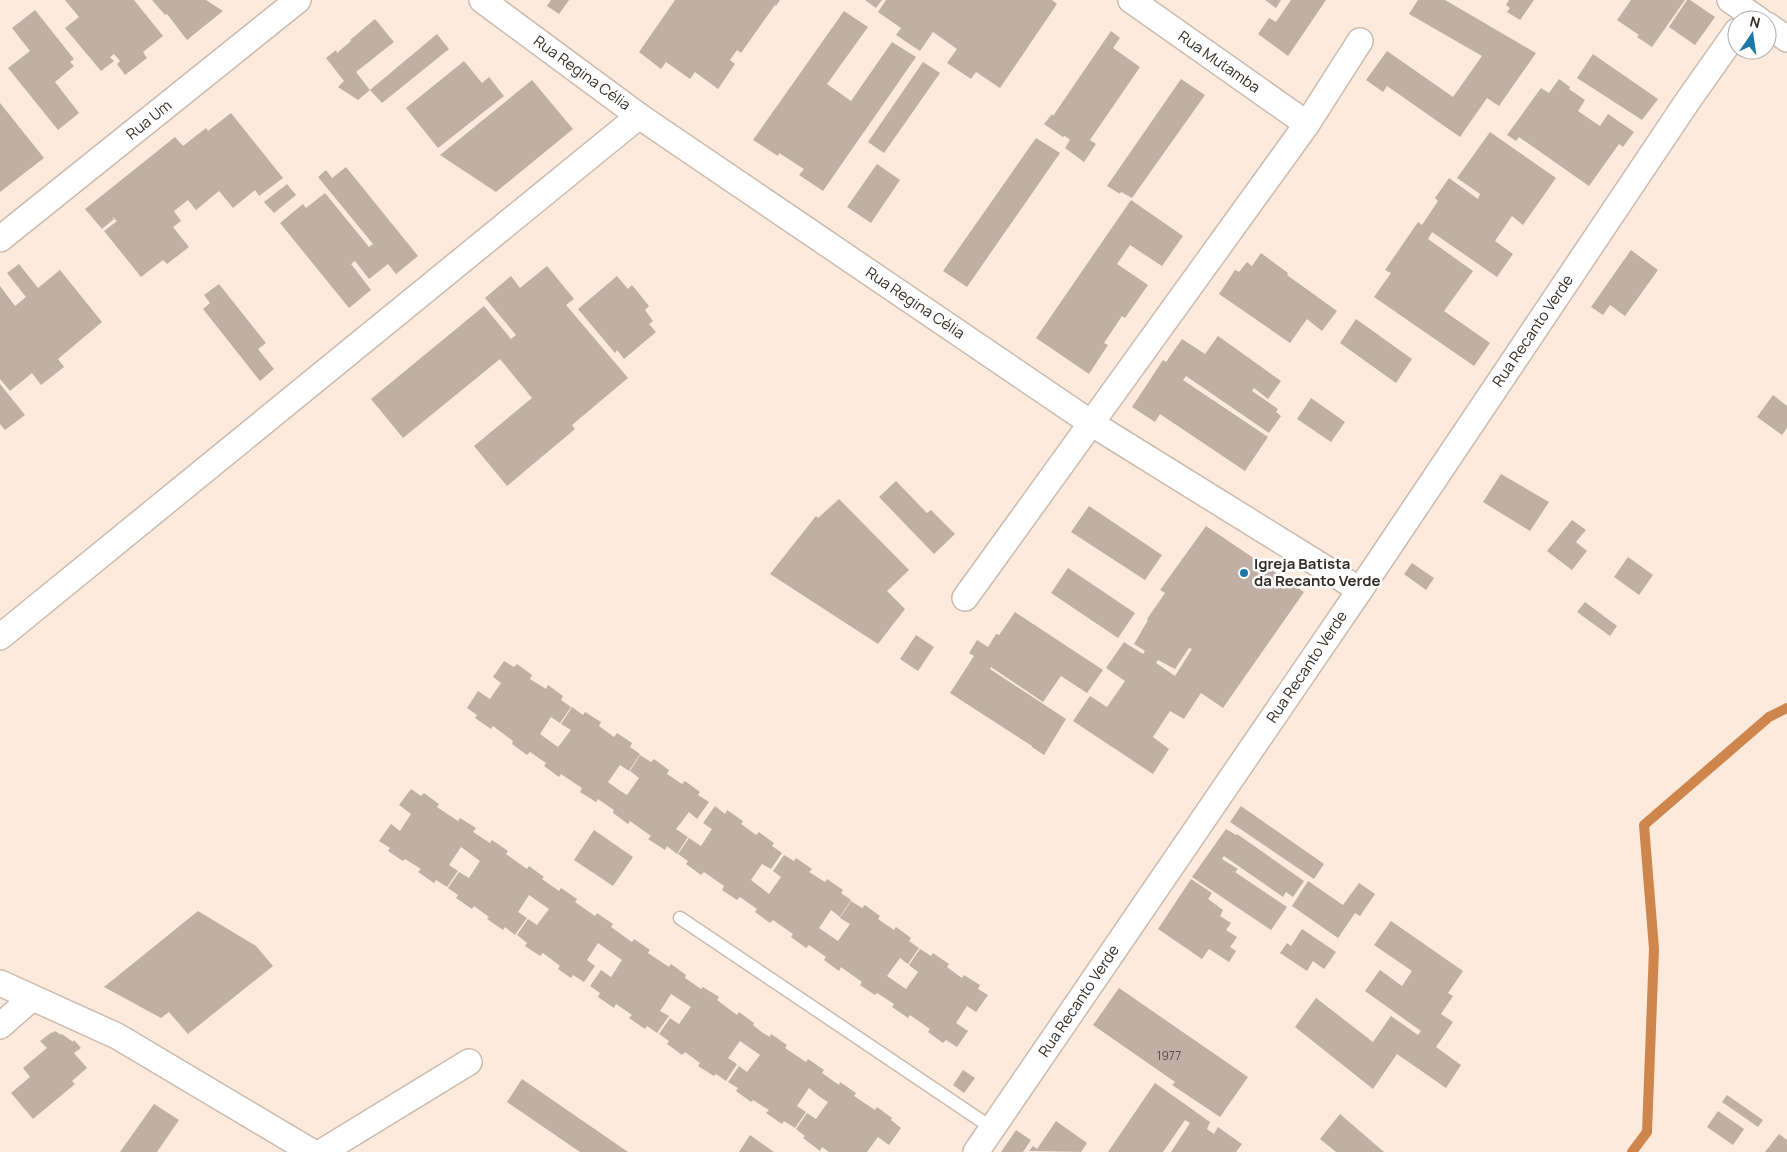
<svg xmlns="http://www.w3.org/2000/svg" width="1787" height="1152" viewBox="0 0 1787 1152" font-family="Manrope,sans-serif">
<style>
.lines{fill:none;stroke-linecap:round;stroke-linejoin:round}
.stream{stroke:#cf864d;stroke-width:10}
.building{fill:#c0afa4;fill-rule:evenodd}
.service-casing{stroke:#cbbaae;stroke-width:15}
.minor-casing{stroke:#cbbaae;stroke-width:28}
.service{stroke:#fff;stroke-width:12}
.minor{stroke:#fff;stroke-width:25}
.poi-dot{fill:#1e77a6;stroke:#fff;stroke-width:2}
.labels{text-anchor:middle;stroke-width:5;stroke-linejoin:round;paint-order:stroke}
.number-label{font-size:12px;fill:#564e47}
.street-label{font-size:15px;fill:#332d28;stroke:#fff}
.poi-label{font-size:15px;font-weight:bold;fill:#332d28;stroke:#fff;text-anchor:start}
</style>
<rect width="100%" height="100%" fill="#fceadd"/>
<g class="lines">
<!-- stream -->
<path class="stream" d="M1632,1152L1647,1132L1654,949L1644,825L1769,717L1787,708"/>
</g>
<!-- building -->
<g class="building">
<path d="M65,0H134L163,36L143,52L147,58L125,75L117,64L120,61L114,54L110,57L114,61L101,71L65,28L79,17Z"/>
<path d="M152,0H206L223,11L187,40L167,14L165,15Z"/>
<path d="M551,0H569L559,14L547,6Z"/>
<path d="M675,0H780L776,6L775,5L741,53L737,50L730,60L735,64L718,89L695,72L690,79L666,62L661,69L639,52Z"/>
<path d="M865,0H882L876,8Z"/>
<path d="M886,0H1052L1057,4L1000,88L976,72L971,79L947,63L957,49L933,32L920,51L896,35L901,28L878,12Z"/>
<path d="M1265,0H1281L1276,8Z"/>
<path d="M1291,0H1326L1288,56L1258,34L1269,18L1276,22Z"/>
<path d="M1418,0H1445L1536,53L1499,106L1487,98L1460,137L1387,86L1383,92L1366,80L1387,51L1453,97L1482,56L1409,14Z"/>
<path d="M1509,0H1534L1520,20L1507,12L1510,8L1506,5Z"/>
<path d="M1631,0H1685L1652,47L1637,37L1639,35L1617,20Z"/>
<path d="M1687,0H1690L1715,17L1695,45L1669,27Z"/>
<path d="M35,10L74,59L70,62L74,66L55,82L79,113L58,130L8,68L30,51L12,28Z"/>
<path d="M844,11L868,27L827,84L851,101L892,42L916,57L823,191L799,175L804,169L779,153L778,156L753,140Z"/>
<path d="M375,19L394,42L356,72L370,90L358,100L338,87L344,81L326,58L336,50L337,53L351,41L350,40Z"/>
<path d="M1111,31L1120,38L1113,48L1140,67L1090,140L1096,144L1084,162L1065,148L1070,140L1065,136L1063,137L1044,124L1052,114L1053,116Z"/>
<path d="M437,34L449,49L382,103L370,90Z"/>
<path d="M1593,54L1658,99L1642,120L1577,78Z"/>
<path d="M464,61L482,83L489,77L504,96L438,148L406,108Z"/>
<path d="M923,62L940,73L884,153L868,142Z"/>
<path d="M1181,79L1205,95L1132,198L1121,192L1120,194L1107,186Z"/>
<path d="M1559,79L1570,87L1569,89L1585,100L1578,111L1600,126L1608,114L1634,132L1623,147L1619,144L1589,186L1519,137L1516,141L1507,135L1541,88L1549,93Z"/>
<path d="M532,80L573,129L496,192L440,155Z"/>
<path d="M0,103L44,158L0,192Z"/>
<path d="M231,113L283,178L259,196L255,190L233,208L219,191L196,210L188,200L174,211L181,221L173,227L189,247L167,264L163,260L141,277L104,231L117,221L113,217H112L114,219L102,229L85,209L175,137L183,146L206,128L208,131Z"/>
<path d="M1490,132L1556,178L1523,225L1512,216L1495,241L1513,254L1497,277L1432,232L1428,239L1473,271L1444,311L1490,343L1474,366L1374,297L1391,273L1385,270L1418,222L1422,225L1438,201L1435,198L1449,178L1478,199L1480,194L1457,178Z"/>
<path d="M1036,138L1060,153L967,287L943,271Z"/>
<path d="M877,164L900,180L871,223L847,207Z"/>
<path d="M346,167L418,256L396,274L388,264L369,279L355,261L351,264L371,290L349,308L280,223L303,204L306,208L325,193L369,247L373,244L318,177L326,170L332,178Z"/>
<path d="M287,184L296,195L274,213L264,202Z"/>
<path d="M1131,200L1183,236L1162,266L1130,245L1117,264L1148,285L1125,318L1122,316L1104,343L1108,345L1089,374L1036,338Z"/>
<path d="M1631,250L1658,270L1625,316L1610,305L1603,315L1591,307Z"/>
<path d="M1261,253L1288,273L1287,275L1337,311L1322,331L1307,319L1290,343L1219,294L1235,270L1239,272L1247,262L1252,266Z"/>
<path d="M19,264L38,288L60,270L102,322L58,359L64,367L41,385L32,373L10,391L0,379V286L15,306L26,297L7,273Z"/>
<path d="M547,266L574,299L566,305L628,378L572,425L575,429L507,486L474,446L532,398L500,359L403,438L371,399L484,306L511,339L516,335L485,298L511,276L520,288Z"/>
<path d="M617,276L628,289L632,285L649,306L645,310L653,321L649,324L656,332L624,359L617,350L615,353L578,309Z"/>
<path d="M219,284L266,343L258,349L274,369L260,381L203,309L210,303L204,295Z"/>
<path d="M1356,319L1412,359L1396,383L1340,343Z"/>
<path d="M1218,336L1281,381L1268,399L1254,388L1252,391L1278,409L1276,412L1281,416L1269,433L1186,376L1183,380L1268,437L1245,471L1160,414L1155,422L1132,407L1163,360L1166,362L1182,339L1205,354Z"/>
<path d="M0,384L25,415L5,430L0,424Z"/>
<path d="M1773,395L1787,406V428L1782,435L1757,417Z"/>
<path d="M1311,398L1345,422L1331,442L1297,419Z"/>
<path d="M1501,474L1549,502L1530,531L1483,502Z"/>
<path d="M896,481L927,513L931,510L955,534L934,554L879,497Z"/>
<path d="M839,499L909,570L887,591L905,609L878,644L770,574L816,516L818,518Z"/>
<path d="M1089,506L1162,555L1145,580L1071,532Z"/>
<path d="M1572,520L1586,530L1576,542L1587,551L1572,570L1547,551Z"/>
<path d="M1206,526L1304,592L1223,708L1201,693L1184,719L1170,711L1153,737L1169,749L1153,774L1073,721L1090,696L1107,707L1125,681L1106,668L1124,642L1143,654L1145,651L1134,644L1148,620L1147,619L1165,593L1160,590ZM1189,648L1192,649L1175,676L1156,663L1158,660L1175,669Z"/>
<path d="M1628,557L1653,575L1639,595L1614,577Z"/>
<path d="M1412,563L1434,578L1426,590L1404,574Z"/>
<path d="M1068,568L1135,613L1118,638L1051,593Z"/>
<path d="M1585,602L1617,626L1610,636L1577,612Z"/>
<path d="M1015,612L1103,670L1087,693L1061,676L1043,702L991,667L990,669L1066,719L1044,755L1032,747V746L950,693L974,656L969,653L977,640L988,647L996,634L999,635Z"/>
<path d="M916,635L934,647L918,671L900,659Z"/>
<path d="M504,661L514,667L517,664L532,675L530,679L546,689L548,685L563,696L561,700L571,707L560,723L551,717L540,734L558,747L571,730L561,724L572,707L583,715L585,712L601,722L599,726L614,737L617,733L632,743L630,747L640,754L629,771L620,765L608,782L619,790L627,795L639,778L630,771L640,755L651,762L654,759L669,770L667,774L682,784L685,781L700,792L698,795L709,802L697,819L689,812L676,829L688,837L677,854L667,846L665,850L648,839L651,836L630,821L628,824L613,813L614,810L598,799L596,802L580,792L582,788L561,774L559,777L544,766L546,763L530,752L527,755L512,744L513,741L493,726L491,729L475,718L477,715L467,708L478,691L490,699L501,683L493,677Z"/>
<path d="M411,789L421,796L424,793L439,804L437,807L458,821L460,818L476,828L473,832L490,843L492,840L508,851L506,854L527,869L529,866L544,877L542,879L559,891L561,888L577,899L575,902L595,916L597,913L613,924L611,927L632,942L634,939L650,950L648,953L669,967L671,964L686,975L685,978L701,989L703,987L719,997L717,1000L737,1015L739,1012L754,1023L753,1025L763,1033L770,1037L771,1034L787,1045L785,1048L806,1062L808,1059L824,1070L822,1073L839,1085L840,1082L856,1093L854,1096L875,1110L877,1107L892,1118L891,1120L901,1128L889,1145L878,1137L867,1152H829L822,1147L820,1151L803,1138L805,1136L796,1129L807,1113L816,1119L828,1102L820,1097L809,1088L797,1106L806,1112L795,1128L784,1121L782,1124L766,1113L769,1110L753,1100L751,1102L736,1091L738,1088L728,1082L739,1066L747,1072L760,1055L740,1041L728,1058L737,1064L726,1081L716,1074L714,1076L698,1066L700,1063L685,1052L682,1055L667,1044L669,1041L659,1034L670,1018L679,1024L691,1007L671,994L660,1011L669,1016L657,1033L647,1026L645,1029L629,1018L632,1015L616,1004L614,1008L598,997L600,993L590,986L601,970L611,977L622,960L598,943L587,960L595,966L584,982L573,975L571,978L558,969L560,966L543,953L540,956L525,946L527,943L517,935L528,919L537,925L549,909L529,895L518,912L527,918L515,935L505,927L503,930L487,919L489,917L474,906L472,909L456,898L458,895L448,888L459,872L469,878L480,861L461,847L449,865L458,871L447,887L436,880L434,883L418,872L421,869L405,859L403,861L388,851L390,848L379,841L391,824L400,831L411,814L399,805Z"/>
<path d="M715,806L725,814L727,810L743,821L741,824L756,835L759,832L774,843L772,846L782,853L771,869L762,864L751,880L769,894L781,877L773,871L784,855L794,861L796,858L812,869L809,872L825,882L827,879L843,890L841,893L851,900L840,917L831,910L819,928L838,941L850,924L840,918L851,901L862,908L865,905L880,916L878,919L894,930L896,927L911,938L909,941L919,948L908,964L900,958L887,976L906,989L918,972L909,965L920,949L931,956L933,953L949,964L947,967L962,978L964,975L980,985L978,989L988,995L976,1012L967,1006L956,1023L968,1031L957,1047L946,1040L943,1043L928,1032L930,1029L910,1015L908,1018L892,1007L894,1004L877,993L875,995L860,985L862,982L841,967L839,971L824,960L826,957L809,945L806,948L791,937L793,934L773,920L770,923L755,912L757,909L740,897L737,900L722,890L724,886L704,872L701,875L686,864L688,861L678,854L689,838L701,846L712,829L703,823Z"/>
<path d="M1241,806L1324,864L1314,879L1230,822Z"/>
<path d="M1226,829L1236,835L1237,834L1304,881L1293,897L1286,892L1283,897L1224,856L1222,859L1238,869L1235,872L1287,907L1271,930L1192,877Z"/>
<path d="M594,830L633,857L613,886L574,860Z"/>
<path d="M1191,879L1212,893L1208,899L1223,910L1220,916L1231,923L1226,930L1237,937L1230,947L1236,951L1229,962L1209,949L1202,959L1158,929Z"/>
<path d="M1308,881L1343,905L1359,883L1375,894L1360,916L1355,913L1338,938L1292,906Z"/>
<path d="M198,911L256,946L273,966L188,1034L169,1012L161,1018L104,987Z"/>
<path d="M1391,921L1463,971L1448,993L1453,996L1441,1014L1453,1022L1436,1047L1461,1065L1446,1088L1397,1054L1373,1089L1295,1027L1316,998L1373,1042L1391,1016L1418,1035L1421,1031L1365,991L1380,970L1402,986L1412,971L1374,945Z"/>
<path d="M1302,929L1336,952L1324,969L1313,961L1307,971L1280,953L1287,943L1291,946Z"/>
<path d="M1119,988L1248,1077L1220,1117L1172,1085L1175,1082L1093,1025Z"/>
<path d="M55,1031L61,1035L62,1034L73,1042L74,1040L81,1048L74,1053L87,1068L72,1081L75,1084L33,1119L11,1093L30,1077L23,1068L47,1048L40,1041L52,1032L53,1033Z"/>
<path d="M963,1070L975,1078L964,1093L953,1085Z"/>
<path d="M522,1079L628,1152H580L507,1102Z"/>
<path d="M1155,1083L1210,1122L1207,1129L1214,1134L1218,1127L1242,1144L1236,1152H1171L1190,1123L1185,1120L1163,1152H1108Z"/>
<path d="M1727,1095L1763,1120L1758,1127L1722,1102Z"/>
<path d="M154,1104L179,1120L157,1152H120Z"/>
<path d="M1718,1111L1744,1129L1733,1145L1707,1127Z"/>
<path d="M1340,1114L1384,1152H1336L1320,1139Z"/>
<path d="M1056,1121L1087,1143L1081,1152L1029,1151L1033,1146L1037,1149Z"/>
<path d="M1016,1130L1031,1140L1023,1152H1001Z"/>
<path d="M1779,1134L1787,1140V1152H1765Z"/>
<path d="M750,1135L774,1152H739Z"/>
</g>
<g class="lines">
<defs>
<path id="service" d="M680,918L992,1128"/>
<g id="minor">
<path d="M482,0L639,116L1091,423L1360,590"/>
<path d="M1131,0L1307,124"/>
<path d="M1730,0L1759,20"/>
<path d="M1767,25L1787,39"/>
<path d="M0,239L298,0"/>
<path d="M965,598L1307,124L1360,41"/>
<path d="M0,637L639,116"/>
<path d="M0,983L117,1036L312,1152"/>
<path d="M0,1026L32,998"/>
<path d="M322,1152L469,1062"/>
<path d="M976,1152L1360,590L1687,102L1737,31"/>
</g>
</defs>
<!-- service casing -->
<use href="#service" class="service-casing"/>
<!-- minor casing -->
<use href="#minor" class="minor-casing"/>
<!-- service -->
<use href="#service" class="service"/>
<!-- minor -->
<use href="#minor" class="minor"/>
</g>
<!-- markers -->
<circle class="poi-dot" cx="1244" cy="573" r="5"/>
<g class="labels">
<!-- number labels -->
<g class="number-label">
<text x="1169" y="1060">1977</text>
</g>
<!-- street labels -->
<g class="street-label">
<text transform="translate(1219 62) rotate(35)" y="5">Rua Mutamba</text>
<text transform="translate(582 73) rotate(36)" y="5">Rua Regina Célia</text>
<text transform="translate(149 120) rotate(-39)" y="5">Rua Um</text>
<text transform="translate(915 303) rotate(34)" y="5">Rua Regina Célia</text>
<text transform="translate(1533 331) rotate(-56)" y="5">Rua Recanto Verde</text>
<text transform="translate(1307 667) rotate(-56)" y="5">Rua Recanto Verde</text>
<text transform="translate(1079 1001) rotate(-56)" y="5">Rua Recanto Verde</text>
</g>
<!-- poi labels -->
<g class="poi-label">
<text x="1254" y="569">Igreja Batista<tspan x="1254" dy="17">da Recanto Verde</tspan></text>
</g>
</g>
<!-- north arrow -->
<g transform="translate(1752 35) rotate(13)"><circle r="24" fill="#ffffff" stroke="#adaba9"/>
<path d="M0-4L9 19L0 12L-9 19Z" fill="#1e77a6"/>
<text y="-8" font-size="14" font-weight="bold" text-anchor="middle" fill="#332d28">N</text>
</g>
</svg>
